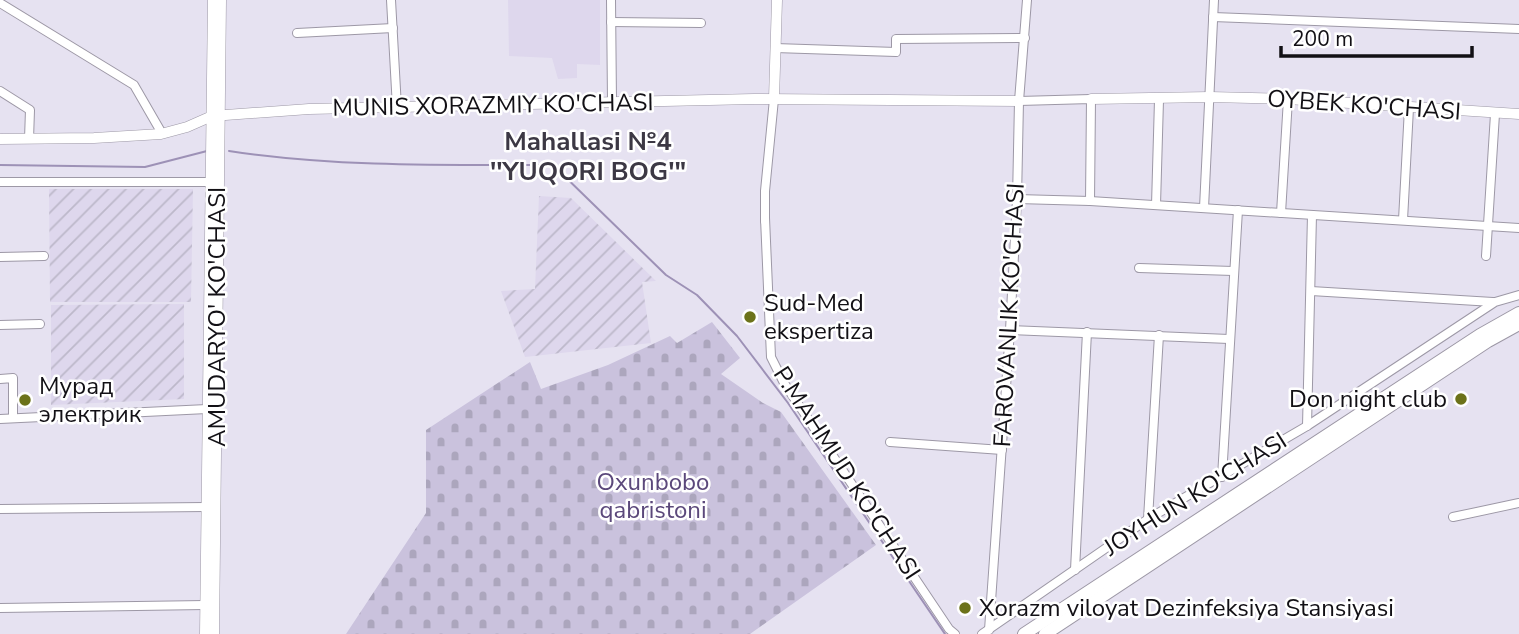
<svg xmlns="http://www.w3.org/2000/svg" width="1519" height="634" viewBox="0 0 1519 634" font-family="'Nunito Sans',sans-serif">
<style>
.built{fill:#ded7ed}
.industrial{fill:url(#industrial-furrows)}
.cemetery{fill:url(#cemetery-stones)}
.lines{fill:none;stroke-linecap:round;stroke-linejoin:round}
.stream{stroke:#9d91b6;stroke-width:2}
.minor-casing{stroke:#9d98a6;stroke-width:10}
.tertiary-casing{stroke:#9d98a6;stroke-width:11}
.primary-casing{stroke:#9d98a6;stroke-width:14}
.minor{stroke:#fff;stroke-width:8}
.tertiary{stroke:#fff;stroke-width:10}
.primary{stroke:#fff;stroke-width:12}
.poi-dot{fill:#6c721a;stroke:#fff;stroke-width:2.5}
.labels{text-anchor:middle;stroke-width:5;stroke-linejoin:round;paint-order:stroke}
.street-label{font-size:24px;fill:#121015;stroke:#fff}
.poi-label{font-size:24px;fill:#121015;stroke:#fff;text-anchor:start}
.park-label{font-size:24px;fill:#5b487b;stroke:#fff}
.neighbourhood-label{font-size:26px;font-weight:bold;fill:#3c3844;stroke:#fff}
</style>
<defs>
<pattern id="industrial-furrows" width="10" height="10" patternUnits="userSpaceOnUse" patternTransform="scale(1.75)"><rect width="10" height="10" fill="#ded7ed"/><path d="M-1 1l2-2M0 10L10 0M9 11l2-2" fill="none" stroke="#bdb8ca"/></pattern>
<pattern id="cemetery-stones" width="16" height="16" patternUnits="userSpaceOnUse" patternTransform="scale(1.75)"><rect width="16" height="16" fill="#cac2dd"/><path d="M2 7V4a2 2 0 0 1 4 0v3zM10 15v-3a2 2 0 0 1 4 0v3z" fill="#aca6bd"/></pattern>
</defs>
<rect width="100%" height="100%" fill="#e6e2f1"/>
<!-- built -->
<path class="built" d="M508,0H600V65L577,64V78L558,79L552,58L509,56Z"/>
<!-- industrial -->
<g class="industrial">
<path d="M49,189H193L191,302H50Z"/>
<path d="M539,196L571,198L656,281L642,282L651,343L525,357L501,291L535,289Z"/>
<path d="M184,304V399L51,405V305Z"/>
</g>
<!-- cemetery -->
<path class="cemetery" d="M712,322L740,358L721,374L763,403L781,412L876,545L750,634H346L426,513V430L530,362L541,389L608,365L670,336L677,343Z"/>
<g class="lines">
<!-- stream -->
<g class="stream">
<path d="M229,151C336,167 445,165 553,165L666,275L697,295L737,336L788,403L945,634"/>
<path d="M0,165L145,167L207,151"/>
</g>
<defs>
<g id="minor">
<path d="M391,0L397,108"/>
<path d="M611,0L612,102"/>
<path d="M0,3L134,85L160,130"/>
<path d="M1213,17L1519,29"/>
<path d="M611,22L701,23"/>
<path d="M297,33L393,28"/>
<path d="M775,48L896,52V39L1025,38"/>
<path d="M0,91L30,110L29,139"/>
<path d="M1019,101L1091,99L1090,201"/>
<path d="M0,182H211"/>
<path d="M1017,199L1090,201L1519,228"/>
<path d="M1156,205L1159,100"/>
<path d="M1204,208L1214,0"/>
<path d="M1281,213L1288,99"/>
<path d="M765,218L771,357L784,383L949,629L955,634"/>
<path d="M1403,220L1409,108"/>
<path d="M765,221V191L774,99"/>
<path d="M1486,256L1495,114"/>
<path d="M0,257L44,256"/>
<path d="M1139,268L1233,271"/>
<path d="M1311,291L1493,302"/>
<path d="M0,325L40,324"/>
<path d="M1010,330L1229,339"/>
<path d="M0,379L13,378V418"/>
<path d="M0,419L207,409"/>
<path d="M1307,426L1312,215"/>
<path d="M890,442L1002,450"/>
<path d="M1222,477L1238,210"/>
<path d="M0,509L206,507"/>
<path d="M1453,517L1519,503"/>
<path d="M1148,519L1159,335"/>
<path d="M1075,570L1087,332"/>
<path d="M0,608L205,605"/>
<path d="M989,630L1010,330L1017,199L1019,101L1027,0"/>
<path d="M982,634L1148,519L1307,426L1495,302L1519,295"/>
</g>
<g id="tertiary">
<path d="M774,99L777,0"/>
<path d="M1091,99L1210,97L1288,99L1519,114"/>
<path d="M0,139L94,138L161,134L187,127L212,116L309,109L754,99L1019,101"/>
<path d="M205,634L213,0"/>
<path d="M214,634L221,0"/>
</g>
<g id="primary">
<path d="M1024,634L1480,335L1519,313"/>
<path d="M1045,634L1488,341L1519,324"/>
</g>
</defs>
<!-- minor casing -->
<use href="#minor" class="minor-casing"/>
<!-- tertiary casing -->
<use href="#tertiary" class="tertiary-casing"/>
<!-- primary casing -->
<use href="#primary" class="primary-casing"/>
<!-- minor -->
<use href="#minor" class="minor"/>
<!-- tertiary -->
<use href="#tertiary" class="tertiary"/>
<!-- primary -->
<use href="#primary" class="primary"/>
</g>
<!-- markers -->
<g class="poi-dot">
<circle cx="750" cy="317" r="7"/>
<circle cx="1461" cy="399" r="7"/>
<circle cx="25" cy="400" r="7"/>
<circle cx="965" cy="608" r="7"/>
</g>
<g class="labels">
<!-- street labels -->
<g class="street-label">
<text transform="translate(493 105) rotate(-1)" y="8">MUNIS XORAZMIY KO'CHASI</text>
<text transform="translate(1364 105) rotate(4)" y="8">OYBEK KO'CHASI</text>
<text transform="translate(1009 315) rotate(-87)" y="8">FAROVANLIK KO'CHASI</text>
<text transform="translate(217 317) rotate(-90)" y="8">AMUDARYO' KO'CHASI</text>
<text transform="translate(847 473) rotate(57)" y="8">P.MAHMUD KO'CHASI</text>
<text transform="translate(1195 494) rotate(-32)" y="8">JOYHUN KO'CHASI</text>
</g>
<!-- poi labels -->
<g class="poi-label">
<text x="764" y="311">Sud-Med<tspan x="764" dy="28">ekspertiza</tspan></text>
<text x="39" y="394">Мурад<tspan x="39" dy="28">электрик</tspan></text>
<text x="1447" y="407" text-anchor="end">Don night club</text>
<text x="979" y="616">Xorazm viloyat Dezinfeksiya Stansiyasi</text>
</g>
<!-- park labels -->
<g class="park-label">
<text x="653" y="490">Oxunbobo<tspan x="653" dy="28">qabristoni</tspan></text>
</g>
<!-- neighbourhood labels -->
<g class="neighbourhood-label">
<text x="588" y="150">Mahallasi №4<tspan x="588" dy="30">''YUQORI BOG'"</tspan></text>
</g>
</g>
<!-- scale -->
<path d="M1281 46v10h191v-10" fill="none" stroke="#121015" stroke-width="3.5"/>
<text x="1292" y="46" font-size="21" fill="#121015" stroke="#ffffff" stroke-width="5" paint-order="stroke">200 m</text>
</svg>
